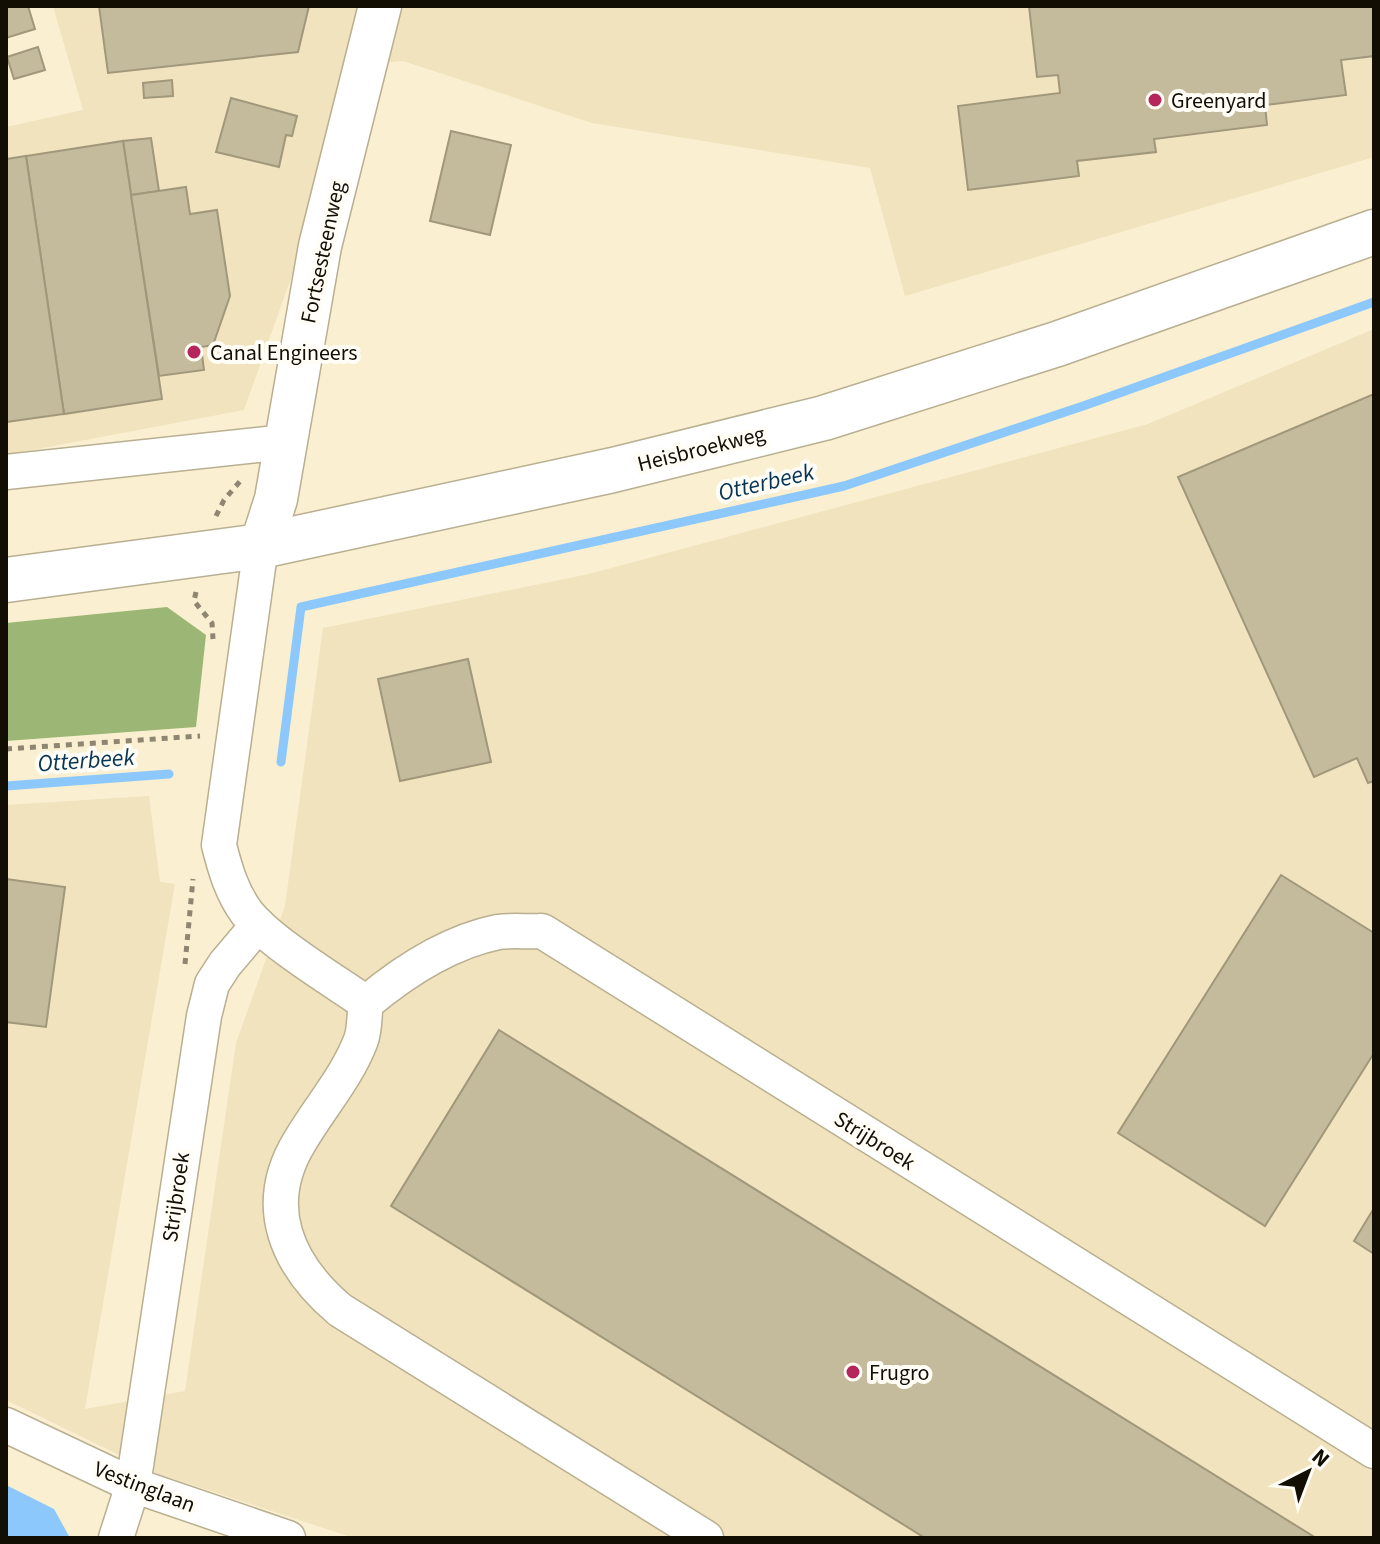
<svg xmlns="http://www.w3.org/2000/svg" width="1380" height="1544" viewBox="0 0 1380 1544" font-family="'Source Sans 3',sans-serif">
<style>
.built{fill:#f0e3bd}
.forest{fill:#9cb775}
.water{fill:#8cc8fb}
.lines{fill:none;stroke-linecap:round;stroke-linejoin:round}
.stream{stroke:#8cc8fb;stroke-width:9}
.building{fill:#c4ba9c;stroke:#a1977a;stroke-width:2}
.minor-casing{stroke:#b9af91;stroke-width:37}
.tertiary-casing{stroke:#b9af91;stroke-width:45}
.secondary-casing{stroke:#b9af91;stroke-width:47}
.path{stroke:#8e8671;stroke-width:5;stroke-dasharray:6 6;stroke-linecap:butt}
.minor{stroke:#fff;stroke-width:34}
.tertiary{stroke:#fff;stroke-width:42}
.secondary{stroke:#fff;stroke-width:44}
.poi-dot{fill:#b5265a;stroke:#fffdf6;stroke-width:3}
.labels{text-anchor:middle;stroke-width:8;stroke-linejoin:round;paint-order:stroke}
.poi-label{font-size:22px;fill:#120e04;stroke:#fffdf6;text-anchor:start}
.street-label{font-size:22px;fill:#120e04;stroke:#fffdf6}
.water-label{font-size:24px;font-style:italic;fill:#063556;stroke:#fffdf6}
</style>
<rect width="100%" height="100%" fill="#faefd0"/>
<!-- built -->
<g class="built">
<path d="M53,6H1374V157L905,296L870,168L592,123L403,61L343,66L307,233L244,410L6,455V127L83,110Z"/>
<path d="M1374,329V1538H354L156,1473L6,1400V805L149,796L160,882L175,884L85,1409L185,1391L236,1043L285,906L323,628L589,574L1148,424Z"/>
</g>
<!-- forest -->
<path class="forest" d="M167,607L206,635L196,727L6,741V623Z"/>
<!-- water -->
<path class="water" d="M6,1485L54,1509L70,1538H6Z"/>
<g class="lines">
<!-- stream -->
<g class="stream">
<path d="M281,762L301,607L844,486L1086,405L1374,302"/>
<path d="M6,786L169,774"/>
</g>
</g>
<!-- building -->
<g class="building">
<path d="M6,6H28L35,29L6,38Z"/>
<path d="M99,6H309L298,52L108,73Z"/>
<path d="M1029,6H1374V56L1341,60L1346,95L1265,105L1267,125L1154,139L1156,152L1077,161L1079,176L968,190L958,106L1060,93L1058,75L1037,77Z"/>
<path d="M38,47L45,70L14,79L7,57Z"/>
<path d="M172,80L173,96L144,98L143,83Z"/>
<path d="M231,98L297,116L292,136L286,135L279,167L216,152Z"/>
<path d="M451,131L511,145L490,235L430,221Z"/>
<path d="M151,138L159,191L131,195L123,141Z"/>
<path d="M123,141L162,399L64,414L26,156Z"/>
<path d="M26,156L64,414L6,422V159Z"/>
<path d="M186,187L190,214L217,210L230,296L213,345L201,347L204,370L159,376L131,195Z"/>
<path d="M1374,394V781L1368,783L1357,758L1314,777L1178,477Z"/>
<path d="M468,659L491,762L400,781L378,679Z"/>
<path d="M1281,875L1374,933V1053L1265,1226L1118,1133Z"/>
<path d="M6,879L65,887L46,1027L6,1022Z"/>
<path d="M499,1030L1316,1538H925L391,1206Z"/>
<path d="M1374,1208V1254L1354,1241Z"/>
</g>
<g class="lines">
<defs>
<g id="minor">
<path d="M6,472L285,442"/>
<path d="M261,546L219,845C225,869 232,893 247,913C271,943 333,980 366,1003"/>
<path d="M6,1425L133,1485L288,1538"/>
<path d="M116,1538L133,1485L204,1016L212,984L225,964L258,925"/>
<path d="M706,1538L340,1310C287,1265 260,1206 300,1141C320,1107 347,1077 361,1040C365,1029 364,1015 366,1003C403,972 449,942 498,932C512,930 528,932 542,931L1374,1451"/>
</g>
<path id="tertiary" d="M261,546L276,499L320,246L380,6"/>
<path id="secondary" d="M6,580L261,546L613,470L824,418L1057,344L1374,232"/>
</defs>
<!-- minor casing -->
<use href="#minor" class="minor-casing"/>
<!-- tertiary casing -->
<use href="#tertiary" class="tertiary-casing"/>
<!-- secondary casing -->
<use href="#secondary" class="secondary-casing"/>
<!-- path -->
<g class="path">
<path d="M216,516L224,500L242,479"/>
<path d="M196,592L194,601L212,623L213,639"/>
<path d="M6,749L200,736"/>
<path d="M185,964L193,879"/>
</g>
<!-- minor -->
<use href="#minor" class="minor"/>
<!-- tertiary -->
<use href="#tertiary" class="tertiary"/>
<!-- secondary -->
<use href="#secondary" class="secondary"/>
</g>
<!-- markers -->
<g class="poi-dot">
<circle cx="1155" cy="100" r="8"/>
<circle cx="194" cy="352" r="8"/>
<circle cx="853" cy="1372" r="8"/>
</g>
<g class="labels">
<!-- poi labels -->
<g class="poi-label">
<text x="1171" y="108">Greenyard</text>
<text x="210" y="360">Canal Engineers</text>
<text x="869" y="1380">Frugro</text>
</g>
<!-- street labels -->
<g class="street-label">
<text transform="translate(322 252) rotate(-78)" y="8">Fortsesteenweg</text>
<text transform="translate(701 448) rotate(-14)" y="8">Heisbroekweg</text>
<text transform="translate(875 1140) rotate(32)" y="8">Strijbroek</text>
<text transform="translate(175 1197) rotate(-82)" y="8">Strijbroek</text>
<text transform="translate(145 1486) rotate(21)" y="8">Vestinglaan</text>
</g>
<!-- water labels -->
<g class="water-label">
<text transform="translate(766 482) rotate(-13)" y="8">Otterbeek</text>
<text transform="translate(86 760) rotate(-4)" y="8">Otterbeek</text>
</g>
</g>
<!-- border -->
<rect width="1380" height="1544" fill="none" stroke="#120e04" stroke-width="16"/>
<!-- north arrow -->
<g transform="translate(1308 1472) rotate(42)" stroke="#fffdf6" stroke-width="6" paint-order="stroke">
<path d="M0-6L14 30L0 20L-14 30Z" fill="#120e04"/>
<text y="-12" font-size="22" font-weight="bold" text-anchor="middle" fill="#120e04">N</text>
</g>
</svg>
